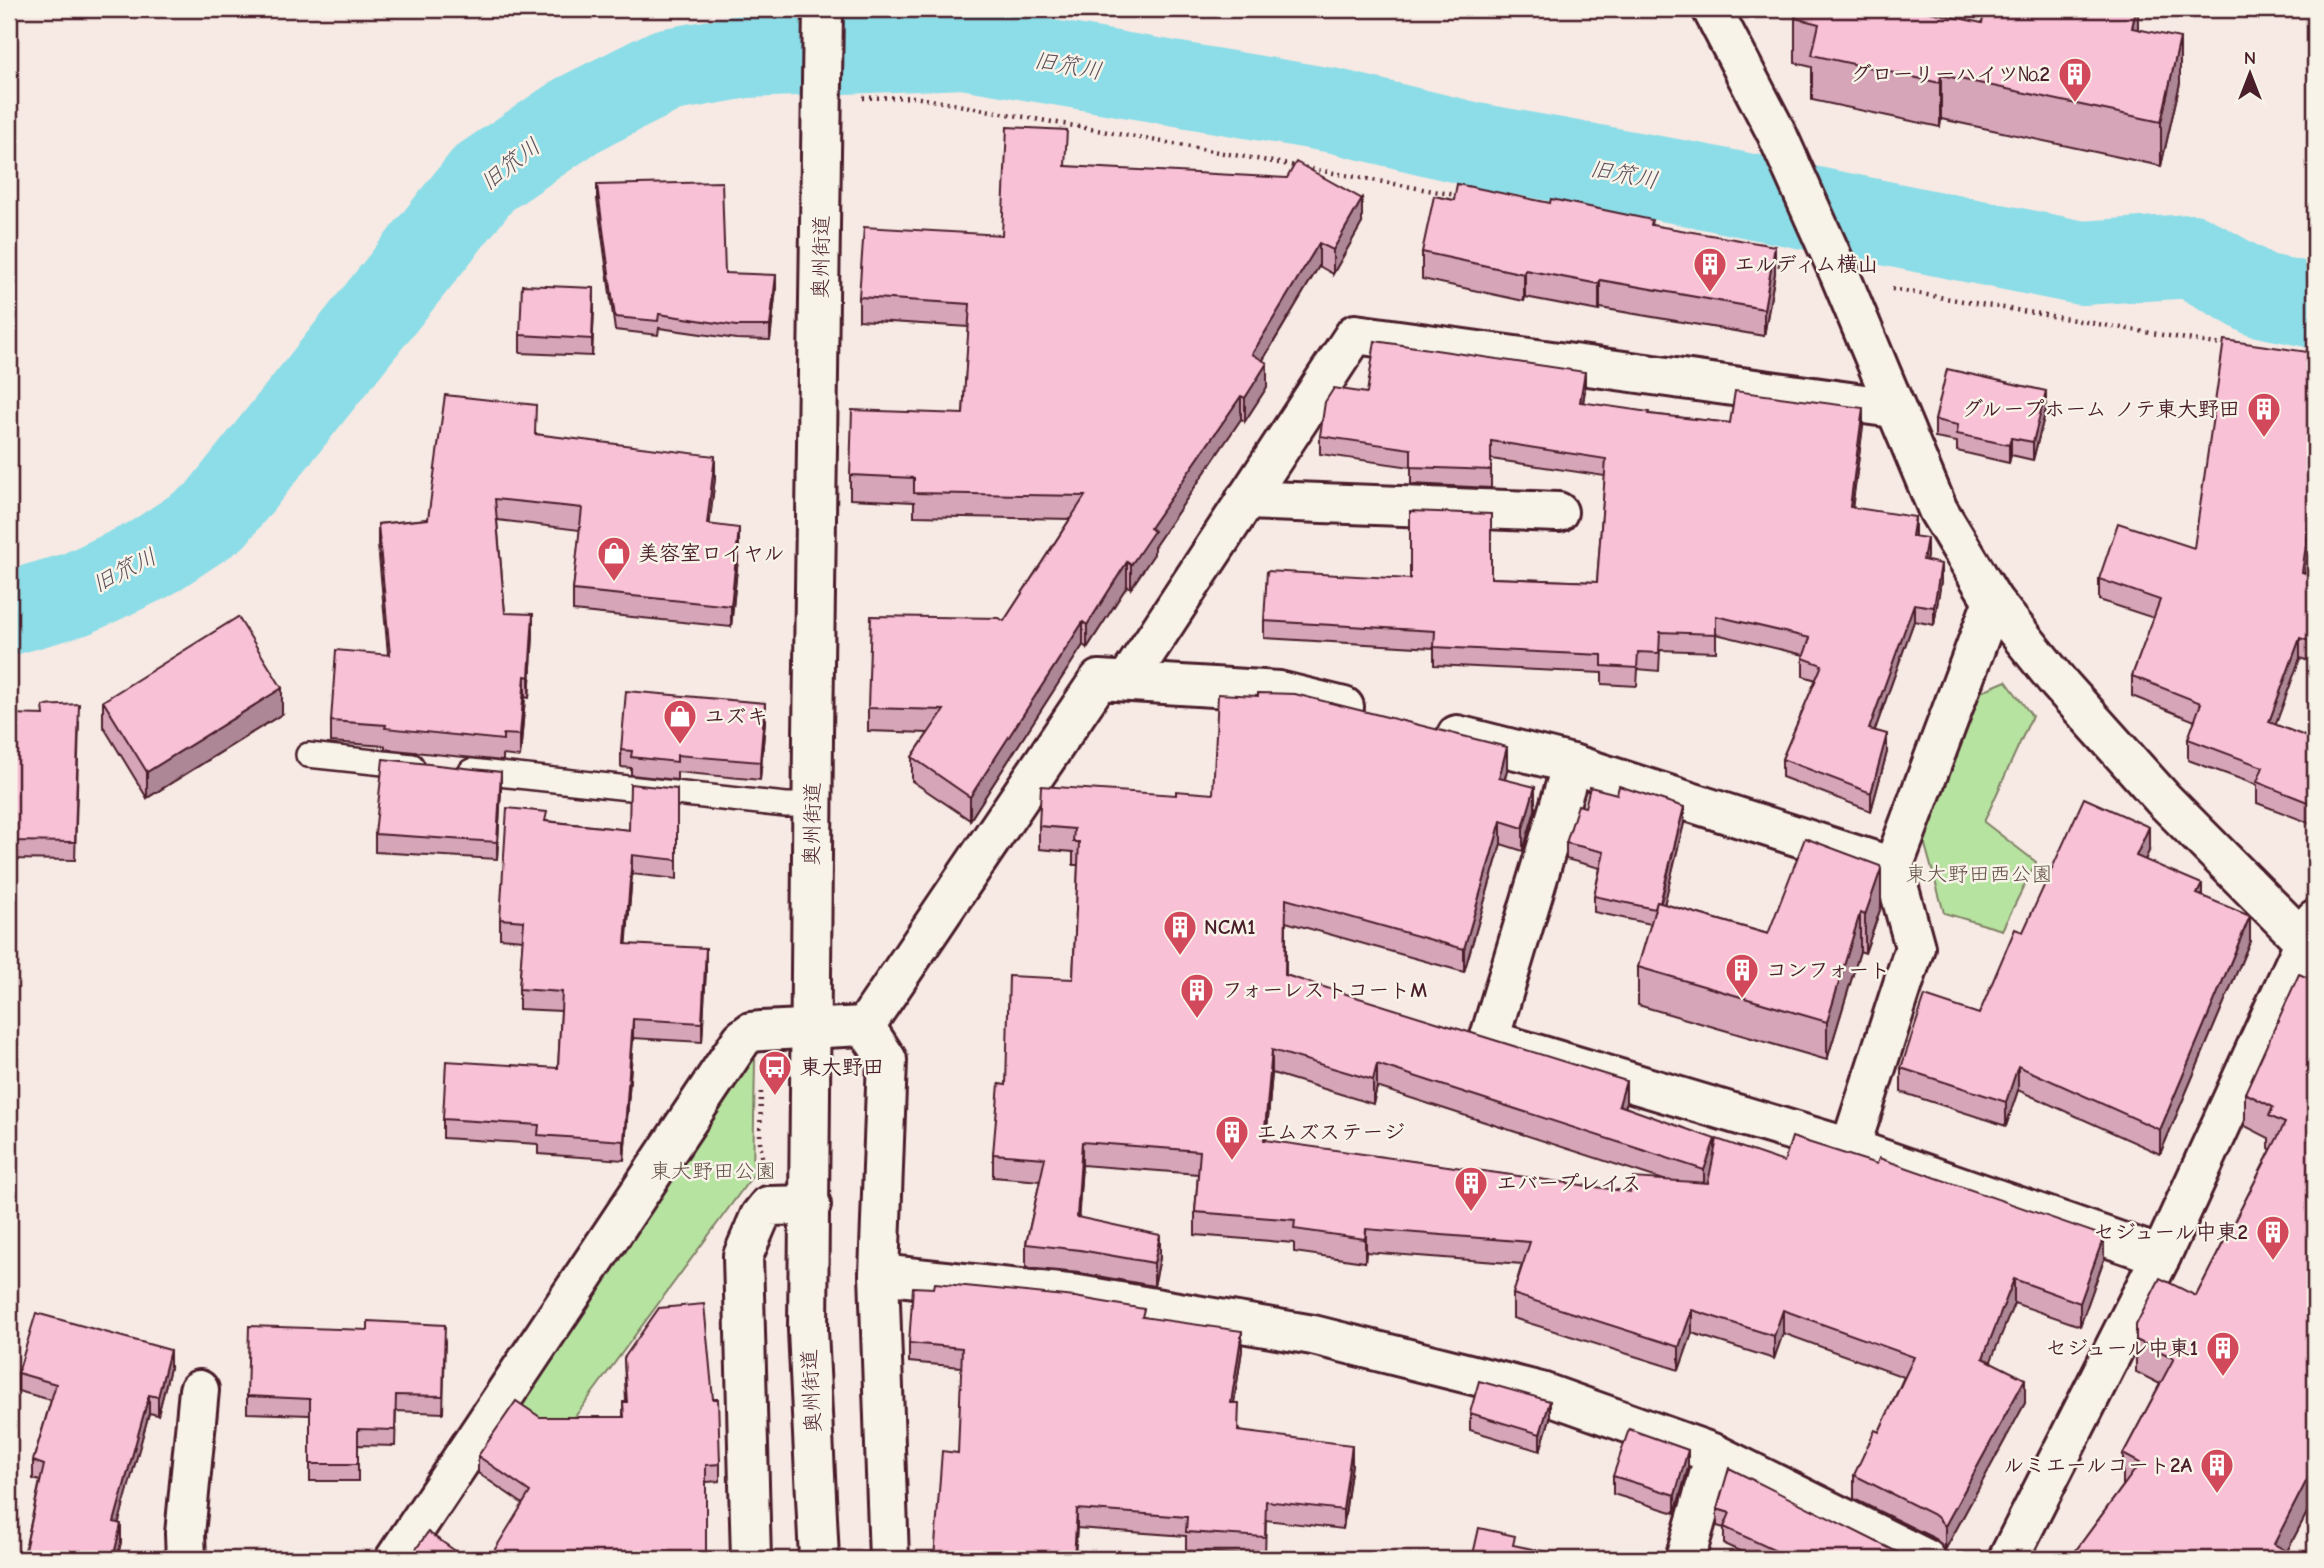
<svg xmlns="http://www.w3.org/2000/svg" width="2324" height="1568" viewBox="0 0 2324 1568" font-family="'Comic Neue','Klee One',sans-serif">
<style>
.green{fill:#b7e3a1;stroke:#808166;stroke-width:2}
.lines{fill:none;stroke-linecap:round;stroke-linejoin:round}
.river{stroke:#8cdde7;stroke-width:84}
.service-casing{stroke:#4a1f2b;stroke-width:28}
.minor-casing{stroke:#4a1f2b;stroke-width:44}
.tertiary-casing{stroke:#4a1f2b;stroke-width:44}
.secondary-casing{stroke:#4a1f2b;stroke-width:44}
.path{stroke:#4a1f2b;stroke-width:4.5;stroke-dasharray:2 5;stroke-linecap:butt}
.service{stroke:#f7f3e8;stroke-width:23}
.minor{stroke:#f7f3e8;stroke-width:38}
.tertiary{stroke:#f7f3e8;stroke-width:38}
.secondary{stroke:#f7f3e8;stroke-width:38}
.wall{fill:#d6a6b8;stroke:#4a1f2b;stroke-width:2;fill-rule:evenodd}
.shaded-wall{fill:#ae8796;stroke:#4a1f2b;stroke-width:2}
.building{fill:#f9c1d6;stroke:#4a1f2b;stroke-width:2}
.labels{text-anchor:middle;stroke-width:5;stroke-linejoin:round;paint-order:stroke}
.poi-label{font-size:21px;font-weight:bold;fill:#4a1f2b;stroke:#f7f3e8;text-anchor:start}
.street-label{font-size:21px;fill:#4a1f2b;stroke:#f7f3e8}
.park-label{font-size:21px;fill:#655048;stroke:#f7f3e8}
.water-label{font-size:23px;font-style:italic;fill:#5a4e5a;stroke:#f7f3e8}
</style>
<rect width="100%" height="100%" fill="#f7e9e4"/>
<filter id="ink" filterUnits="userSpaceOnUse"><feTurbulence type="fractalNoise" baseFrequency=".0143" numOctaves="2"/><feDisplacementMap in="SourceGraphic" scale="14" xChannelSelector="R" yChannelSelector="G"/><feConvolveMatrix kernelMatrix="1 2 1 2 8 2 1 2 1" color-interpolation-filters="sRGB"/></filter>
<g filter="url(#ink)">
<!-- green -->
<g class="green">
<path d="M2006,681L2032,716L1984,822L2036,862L2002,930L1944,913L1924,841L1980,692Z"/>
<path d="M747,1060H755L753,1175L560,1437L511,1407Z"/>
</g>
<g class="lines">
<!-- river -->
<path class="river" d="M9,613L76,594L150,559L215,516L484,178L577,115L667,70L746,56L964,47L1335,111L1476,145L1691,184L2082,263L2191,256L2260,295L2315,306"/>
<defs>
<g id="service">
<path d="M308,755L412,766"/>
<path d="M471,771L786,805H812"/>
</g>
<g id="minor">
<path d="M1245,500L1558,512"/>
<path d="M1127,681L1355,334L1893,408"/>
<path d="M1457,735L1572,764L1893,867L1993,601"/>
<path d="M1572,764L1489,1040L1850,1148L2161,1256L2315,919"/>
<path d="M865,1026L887,1060L879,1274L889,1559"/>
<path d="M1850,1148L1915,947L1893,867"/>
<path d="M879,1274L1078,1295L1313,1335L1541,1392L1715,1454L1926,1559"/>
<path d="M186,1559L185,1534L199,1390"/>
<path d="M395,1559L742,1039L751,1032L762,1031L865,1026L1099,680L1279,691L1344,707"/>
<path d="M751,1559L743,1256L760,1216L768,1206L811,1205"/>
<path d="M1685,1559L1715,1454"/>
<path d="M2008,1559L2161,1256"/>
</g>
<path id="tertiary" d="M1712,9L1776,132L1840,275L1938,510L1993,601L2058,682L2163,799L2304,941L2315,950"/>
<path id="secondary" d="M819,1559L808,1330L813,736L823,9"/>
</defs>
<!-- service casing -->
<use href="#service" class="service-casing"/>
<!-- minor casing -->
<use href="#minor" class="minor-casing"/>
<!-- tertiary casing -->
<use href="#tertiary" class="tertiary-casing"/>
<!-- secondary casing -->
<use href="#secondary" class="secondary-casing"/>
<!-- path -->
<g class="path">
<path d="M863,98L914,97L1461,196"/>
<path d="M1771,263L1789,267"/>
<path d="M1892,289L2228,346"/>
<path d="M761,1092L760,1141L763,1164"/>
</g>
<!-- service -->
<use href="#service" class="service"/>
<!-- minor -->
<use href="#minor" class="minor"/>
<!-- tertiary -->
<use href="#tertiary" class="tertiary"/>
<!-- secondary -->
<use href="#secondary" class="secondary"/>
</g>
<!-- wall -->
<g class="wall">
<path d="M2138,9V30L2180,83L2161,166L1941,119L1940,127L1812,100V67L1795,63V18L1982,23Z"/>
<path d="M1066,166L1362,223L1333,274L1319,266L1263,360L1267,387L1245,421L1241,419L1154,547V554L1131,588L1127,586L1087,648L1083,645L970,820L912,781V757L928,733L868,731V708L1004,621L1070,519L914,516V502L850,499V475L963,414L969,327L859,320V297L1002,235Z"/>
<path d="M597,185L725,273L776,288L770,340L736,339L659,328L658,335L615,330L597,199Z"/>
<path d="M1454,200L1652,225L1775,273L1764,336L1600,308L1599,311L1525,297L1524,301L1422,279V252Z"/>
<path d="M594,306L592,356L520,353V335Z"/>
<path d="M1585,390L1583,403L1649,414L1730,423L1863,426L1852,507L1914,536L1927,556L1926,561L1941,581L1934,625L1914,621L1875,730L1887,752L1871,811L1782,777V759L1816,680L1803,676V658L1804,655L1716,634V652L1660,650L1659,671L1638,669L1637,686L1602,684V673L1434,665V648L1264,638V621L1410,579L1491,578L1597,582L1605,476L1491,459V488L1411,484V467L1320,454V436L1367,393Z"/>
<path d="M2046,409L2033,460L2011,455L2009,463L1957,451V442L1935,438V420Z"/>
<path d="M536,434L715,478L709,525L739,549L731,627L573,611V590L580,530L497,520L505,613L533,635L529,698L525,697L520,757L503,755V761L385,749V746L331,742V721L388,654L378,545V524L428,519Z"/>
<path d="M2315,505L2305,573L2315,576V663L2300,658L2275,725L2315,740V825L2257,803V785L2188,760V739L2195,721L2132,696V676L2154,618L2099,600V579L2194,548Z"/>
<path d="M103,701L282,714L147,798L103,726Z"/>
<path d="M9,714L79,722L75,860L9,859Z"/>
<path d="M765,721L760,780L677,772V780L631,775V768L621,767V750Z"/>
<path d="M1507,770L1505,779L1535,810L1523,851L1501,844L1464,972L1286,922V975L1626,1104L1625,1107L1715,1148L1784,1162L2104,1259L2080,1326L2014,1303L1990,1362L2025,1403L1945,1550L1936,1539L1854,1499V1475L1879,1432L1904,1377L1783,1333L1774,1359L1692,1333L1679,1370L1513,1318V1294L1522,1264L1366,1252L1365,1262L1294,1252V1243L1195,1235V1212L1198,1174L1082,1165L1078,1217L1160,1258L1154,1286L1080,1273L1026,1268V1244L1040,1181L993,1177V1154L1006,1085L1073,979L1078,865H1073V852L1039,849V826L1176,795L1213,794ZM1272,1073L1373,1104L1377,1087L1664,1180L1630,1192L1266,1141Z"/>
<path d="M501,789L497,859L375,852V834Z"/>
<path d="M677,789V879L632,874L626,944L706,968L702,1042L633,1038L624,1160L538,1154V1144L443,1138V1119L558,1068L561,1011L519,1009V989L523,940L500,938V919L547,821L629,830Z"/>
<path d="M1585,807L1684,823L1664,904L1768,934L1881,907L1865,953L1860,951L1827,1060L1638,1005V967L1651,924L1594,912V896L1600,868L1566,859V843Z"/>
<path d="M2149,851L2145,860L2202,896L2250,941L2160,1154L2018,1090L2006,1126L1901,1092V1068L1979,1014L2023,932Z"/>
<path d="M2315,981V1502L2313,1501L2287,1551L2301,1559H2074V1553L2123,1486V1454L2160,1384L2136,1372V1325L2196,1296L2271,1150L2269,1148V1138L2245,1126V1093Z"/>
<path d="M1144,1317L1242,1350L1234,1403L1239,1431L1352,1464L1343,1529L1266,1520L1265,1556L1186,1551V1536L1077,1528L961,1367L909,1362V1343Z"/>
<path d="M445,1341L443,1413L396,1411L395,1446L358,1445V1481H310V1415L247,1413V1396Z"/>
<path d="M624,1358L713,1399L720,1464V1481L706,1482L523,1504L478,1473V1456L540,1417H623V1402H626Z"/>
<path d="M170,1368L158,1415L149,1413L118,1523L121,1542L117,1559H23L40,1481L33,1479V1461L51,1400L18,1391V1373Z"/>
<path d="M1470,1413L1550,1418L1540,1451L1470,1430Z"/>
<path d="M1688,1468L1675,1513L1613,1494V1476Z"/>
<path d="M1717,1509L1911,1559H1757L1724,1544V1528L1717,1526Z"/>
</g>
<!-- shaded-wall -->
<g class="shaded-wall">
<path d="M2136,9H2138V43L2132,28Z"/>
<path d="M2180,38V83L2161,166V122Z"/>
<path d="M1941,75V119L1940,127V83Z"/>
<path d="M1362,199V223L1333,274V250Z"/>
<path d="M1319,243V266L1252,378V354Z"/>
<path d="M1775,246V273L1764,336V309Z"/>
<path d="M1525,270V297L1524,301V274Z"/>
<path d="M776,275V288L770,340V326Z"/>
<path d="M1600,280V308L1599,311V284Z"/>
<path d="M594,288V306L592,356V339Z"/>
<path d="M1267,363V387L1245,421V398Z"/>
<path d="M1585,372V390L1580,420V402Z"/>
<path d="M2046,391V409L2033,460V442Z"/>
<path d="M1241,396V419L1154,547V554L1131,588V565L1150,528Z"/>
<path d="M1863,408V426L1850,525V507Z"/>
<path d="M2011,438V455L2009,463V445Z"/>
<path d="M715,456V478L707,546V524Z"/>
<path d="M2315,484V505L2302,592V572Z"/>
<path d="M1915,517V535L1912,553V536Z"/>
<path d="M739,528V549L731,627V606Z"/>
<path d="M1927,538V556L1923,578V560Z"/>
<path d="M1127,562V586L1087,648V625Z"/>
<path d="M1941,564V581L1934,625V607Z"/>
<path d="M1914,604V621L1869,746V729Z"/>
<path d="M533,614V635L529,698V677Z"/>
<path d="M1083,622V645L970,820V797Z"/>
<path d="M2300,638V658L2269,743V722Z"/>
<path d="M525,676V697L520,757V735Z"/>
<path d="M282,688V714L147,798V772Z"/>
<path d="M765,703V721L760,780V762Z"/>
<path d="M1887,734V752L1871,811V793Z"/>
<path d="M1507,747V770L1499,801V778Z"/>
<path d="M501,772V789L497,859V842Z"/>
<path d="M1535,787V810L1523,851V828Z"/>
<path d="M1684,807V823L1659,926V910Z"/>
<path d="M1501,821V844L1464,972V949Z"/>
<path d="M2149,827V851L2136,880V856Z"/>
<path d="M632,855V874L625,963V944Z"/>
<path d="M1881,869V907L1865,953V915Z"/>
<path d="M2202,884V908L2197,894Z"/>
<path d="M1860,913V951L1827,1060V1022Z"/>
<path d="M2250,916V941L2160,1154V1130Z"/>
<path d="M706,948V968L702,1042V1023Z"/>
<path d="M633,1019V1038L624,1160V1141Z"/>
<path d="M1272,1050V1073L1264,1163V1140Z"/>
<path d="M1377,1064V1087L1373,1104V1080Z"/>
<path d="M2018,1066V1090L2006,1126V1102Z"/>
<path d="M1626,1081V1104L1619,1128V1105Z"/>
<path d="M1715,1139V1162L1704,1193V1170Z"/>
<path d="M1082,1142V1165L1077,1240V1217Z"/>
<path d="M1366,1229V1252L1365,1262V1239Z"/>
<path d="M1160,1235V1258L1154,1286V1263Z"/>
<path d="M2104,1236V1259L2080,1326V1303Z"/>
<path d="M2014,1279V1303L1983,1381V1358Z"/>
<path d="M1692,1310V1333L1679,1370V1347Z"/>
<path d="M1783,1310V1333L1774,1359V1336Z"/>
<path d="M1242,1331V1350L1231,1422V1403Z"/>
<path d="M170,1350V1368L158,1415V1397Z"/>
<path d="M2025,1379V1403L1945,1550V1526Z"/>
<path d="M149,1395V1413L114,1540V1522Z"/>
<path d="M1550,1401V1418L1540,1451V1434Z"/>
<path d="M1352,1445V1464L1343,1529V1510Z"/>
<path d="M1688,1450V1468L1675,1513V1495Z"/>
<path d="M2313,1468V1501L2283,1559L2274,1544Z"/>
<path d="M1077,1509V1528L1075,1559H1074Z"/>
<path d="M121,1524V1542L117,1559H113Z"/>
</g>
<!-- building -->
<g class="building">
<path d="M1797,9H1916L1982,23L1985,9H2136L2132,28L2180,38L2161,122L1941,75L1940,83L1812,55L1819,24L1795,18Z"/>
<path d="M1007,127L1067,130L1065,166L1287,178L1296,162L1362,199L1333,250L1319,243L1252,354L1267,363L1245,398L1241,396L1150,528L1154,531L1131,565L1127,562L1087,625L1083,622L970,797L912,757L944,710L868,708L871,616L999,618L1004,621L1085,496L914,493V478L850,475L852,410L963,414L970,304L859,297L864,227L1002,235Z"/>
<path d="M722,182L725,273L776,275L770,326H736L659,314L658,321L615,317L597,185Z"/>
<path d="M1457,184L1550,203L1551,199L1652,220L1651,225L1775,246L1764,309L1600,280L1599,284L1525,270L1524,274L1422,252L1434,196L1454,200Z"/>
<path d="M522,285L594,288L592,339L520,335Z"/>
<path d="M2224,340L2315,353V484L2302,572L2315,576V643L2300,638L2269,722L2315,740V805L2257,782L2263,767L2188,739L2201,703L2132,676L2160,600L2099,579L2118,523L2194,548Z"/>
<path d="M1375,341L1585,372L1580,402L1649,412L1648,414L1730,423L1735,391L1863,408L1850,507L1915,517L1912,536L1927,538L1923,560L1941,564L1934,607L1914,604L1869,729L1887,734L1871,793L1782,759L1822,665L1803,658L1810,638L1716,616V634L1660,632L1659,653L1638,652L1637,668L1602,666V655L1434,647L1435,631L1264,621L1267,571L1410,579V511L1491,514V578L1597,582L1606,459L1491,441V470L1411,467V449L1320,436L1325,402L1334,388L1367,393Z"/>
<path d="M1947,369L2046,391L2033,442L2011,438L2009,445L1957,434L1958,425L1935,420Z"/>
<path d="M445,395L536,405L535,434L715,456L707,524L739,528L731,606L573,590L582,508L495,499L505,613L533,614L529,677L525,676L520,735L503,734V740L385,728L386,725L331,721L336,650L390,655L378,524L428,519Z"/>
<path d="M238,617L282,688L147,772L103,701Z"/>
<path d="M626,691L765,703L760,762L677,755V762L631,757L632,751L621,750Z"/>
<path d="M1258,693L1295,694L1507,747L1499,778L1535,787L1523,828L1501,821L1464,949L1286,899L1285,975L1626,1081L1619,1105L1715,1139L1704,1170L1377,1064L1373,1080L1272,1050L1264,1140L1630,1192L1633,1178L1708,1183L1717,1139L1784,1162L1792,1137L1877,1164L1879,1158L2104,1236L2080,1303L2014,1279L1983,1358L2025,1379L1945,1526L1936,1516L1854,1475L1875,1430L1879,1432L1914,1357L1783,1310L1774,1336L1692,1310L1679,1347L1513,1294L1530,1242L1366,1229L1365,1239L1294,1229L1295,1220L1195,1212L1200,1151L1082,1142L1077,1217L1160,1235L1154,1263L1080,1250L1026,1244L1045,1158L993,1154L999,1084L1006,1085L1009,976L1073,979L1079,842H1073L1074,829L1039,826L1041,786L1176,795V791L1213,794L1218,694L1258,696Z"/>
<path d="M79,704L75,842L9,841V714L44,715L43,706Z"/>
<path d="M383,759L501,772L497,842L375,834Z"/>
<path d="M630,784L677,789V860L632,855L625,944L706,948L702,1023L633,1019L624,1141L538,1135L539,1125L443,1119L446,1061L558,1068L562,992L519,989L524,921L500,919L507,808L547,812L545,821L629,830Z"/>
<path d="M1619,786L1684,807L1660,903L1657,902L1655,909L1594,896L1604,852L1566,843L1578,805L1585,807L1590,787L1617,794Z"/>
<path d="M2084,798L2149,827L2136,856L2202,884L2197,894L2250,916L2160,1130L2018,1066L2006,1102L1901,1068L1925,996L1979,1014L2015,929L2023,932Z"/>
<path d="M1805,838L1880,866L1881,869L1865,915L1860,913L1827,1022L1638,967L1657,902L1768,934Z"/>
<path d="M2299,974L2315,981V1469L2313,1468L2274,1544L2301,1559H2083L2074,1553L2140,1463L2123,1454L2174,1358L2136,1340V1325L2160,1278L2196,1296L2285,1123L2269,1116L2273,1107L2245,1093Z"/>
<path d="M935,1283L1075,1297L1144,1309L1142,1317L1242,1331L1231,1403H1239L1238,1431L1352,1445L1343,1510L1266,1501L1265,1537L1186,1532L1187,1517L1077,1509L1074,1559H934L942,1451L958,1453L962,1348L909,1343L913,1287L934,1288Z"/>
<path d="M704,1304L713,1399H718L720,1464L706,1465V1559H489L530,1492L478,1456L516,1401L540,1417H624L623,1402H627L624,1358L659,1308Z"/>
<path d="M36,1313L170,1350L158,1397L149,1395L114,1522L121,1524L113,1559H23L44,1465L33,1461L56,1384L18,1373Z"/>
<path d="M368,1321L445,1325L443,1396L396,1395L395,1430L358,1429V1464H310V1399L247,1396L249,1326L368,1330Z"/>
<path d="M1479,1381L1550,1401L1540,1434L1470,1413Z"/>
<path d="M1629,1429L1688,1450L1675,1495L1613,1476Z"/>
<path d="M1729,1468L1911,1559H1793L1724,1527L1730,1513L1717,1509Z"/>
<path d="M1479,1528L1515,1536L1513,1545L1580,1559H1472Z"/>
<path d="M428,1532L467,1559H409Z"/>
</g>
</g>
<!-- icons -->
<defs>
<symbol id="building-pin" viewBox="-11 -11 22 30"><path d="M0 17L-7.5 6A9.5 9.5 0 1 1 7.5 6Z" fill="#d1495b" stroke="#f7f3e8"/><path d="M-4-6H4V6H1V3H-1V6H-4ZM-2.5-4.3h1.7v1.8h-1.7ZM.8-4.3h1.7v1.8H.8ZM-2.5-1h1.7V.8h-1.7ZM.8-1h1.7V.8H.8Z" fill="#fff"/></symbol>
<symbol id="shop-pin" viewBox="-11 -11 22 30"><path d="M0 17L-7.5 6A9.5 9.5 0 1 1 7.5 6Z" fill="#d1495b" stroke="#f7f3e8"/><path d="M-5-2.5h2.3a2.7 3.5 0 0 1 5.4 0H5L5.5 6h-11ZM-1.5-2.5h3a1.5 2.3 0 0 0-3 0Z" fill="#fff"/></symbol>
<symbol id="bus-pin" viewBox="-11 -11 22 30"><path d="M0 17L-7.5 6A9.5 9.5 0 1 1 7.5 6Z" fill="#d1495b" stroke="#f7f3e8"/><path d="M-5-6H5V4H4V6H2V4H-2V6H-4V4H-5ZM-3.5-4V0h7V-4ZM-3.5 1.2v1.5H-2V1.2ZM2 1.2v1.5H3.5V1.2Z" fill="#fff"/></symbol>
</defs>
<g fill-rule="evenodd">
<use href="#building-pin" x="2056" y="55" width="38" height="52"/>
<use href="#building-pin" x="1691" y="245" width="38" height="52"/>
<use href="#building-pin" x="2245" y="390" width="38" height="52"/>
<use href="#shop-pin" x="595" y="534" width="38" height="52"/>
<use href="#shop-pin" x="661" y="697" width="38" height="52"/>
<use href="#building-pin" x="1161" y="908" width="38" height="52"/>
<use href="#building-pin" x="1723" y="951" width="38" height="52"/>
<use href="#building-pin" x="1178" y="971" width="38" height="52"/>
<use href="#bus-pin" x="756" y="1048" width="38" height="52"/>
<use href="#building-pin" x="1213" y="1113" width="38" height="52"/>
<use href="#building-pin" x="1452" y="1164" width="38" height="52"/>
<use href="#building-pin" x="2254" y="1213" width="38" height="52"/>
<use href="#building-pin" x="2204" y="1329" width="38" height="52"/>
<use href="#building-pin" x="2198" y="1446" width="38" height="52"/>
</g>
<g class="labels">
<!-- poi labels -->
<g class="poi-label">
<text x="2050" y="81" text-anchor="end">グローリーハイツ№2</text>
<text x="1734" y="271">エルディム横山</text>
<text x="2240" y="416" text-anchor="end">グループホーム ノテ東大野田</text>
<text x="638" y="560">美容室ロイヤル</text>
<text x="704" y="723">ユズキ</text>
<text x="1204" y="934">NCM1</text>
<text x="1766" y="977">コンフォート</text>
<text x="1222" y="997">フォーレストコートM</text>
<text x="800" y="1074">東大野田</text>
<text x="1256" y="1139">エムズステージ</text>
<text x="1496" y="1190">エバープレイス</text>
<text x="2248" y="1239" text-anchor="end">セジュール中東2</text>
<text x="2198" y="1355" text-anchor="end">セジュール中東1</text>
<text x="2192" y="1472" text-anchor="end">ルミエールコート2A</text>
</g>
<!-- street labels -->
<g class="street-label">
<text transform="translate(821 257) rotate(-89)" y="7">奥州街道</text>
<text transform="translate(812 824) rotate(-89)" y="7">奥州街道</text>
<text transform="translate(811 1391) rotate(-93)" y="7">奥州街道</text>
</g>
<!-- park labels -->
<g class="park-label">
<text x="1979" y="881">東大野田西公園</text>
<text x="713" y="1178">東大野田公園</text>
</g>
<!-- water labels -->
<g class="water-label">
<text transform="translate(1068 65) rotate(10)" y="8">旧笊川</text>
<text transform="translate(510 164) rotate(-38)" y="8">旧笊川</text>
<text transform="translate(1624 174) rotate(11)" y="8">旧笊川</text>
<text transform="translate(124 570) rotate(-27)" y="8">旧笊川</text>
</g>
</g>
<!-- margin -->
<rect width="2324" height="1568" fill="none" stroke="#f7f3e8" stroke-width="35"/>
<rect x="18" y="18" width="2289" height="1533" fill="none" stroke="#4a1f2b" stroke-width="2.5" filter="url(#ink)"/>
<!-- north arrow -->
<g transform="translate(2250 74)" stroke="#f7f3e8" stroke-width="5" paint-order="stroke">
<path d="M0-5L12 26L0 18L-12 26Z" fill="#4a1f2b"/>
<text y="-10" font-size="19" font-weight="bold" text-anchor="middle" fill="#4a1f2b">N</text>
</g>
</svg>
